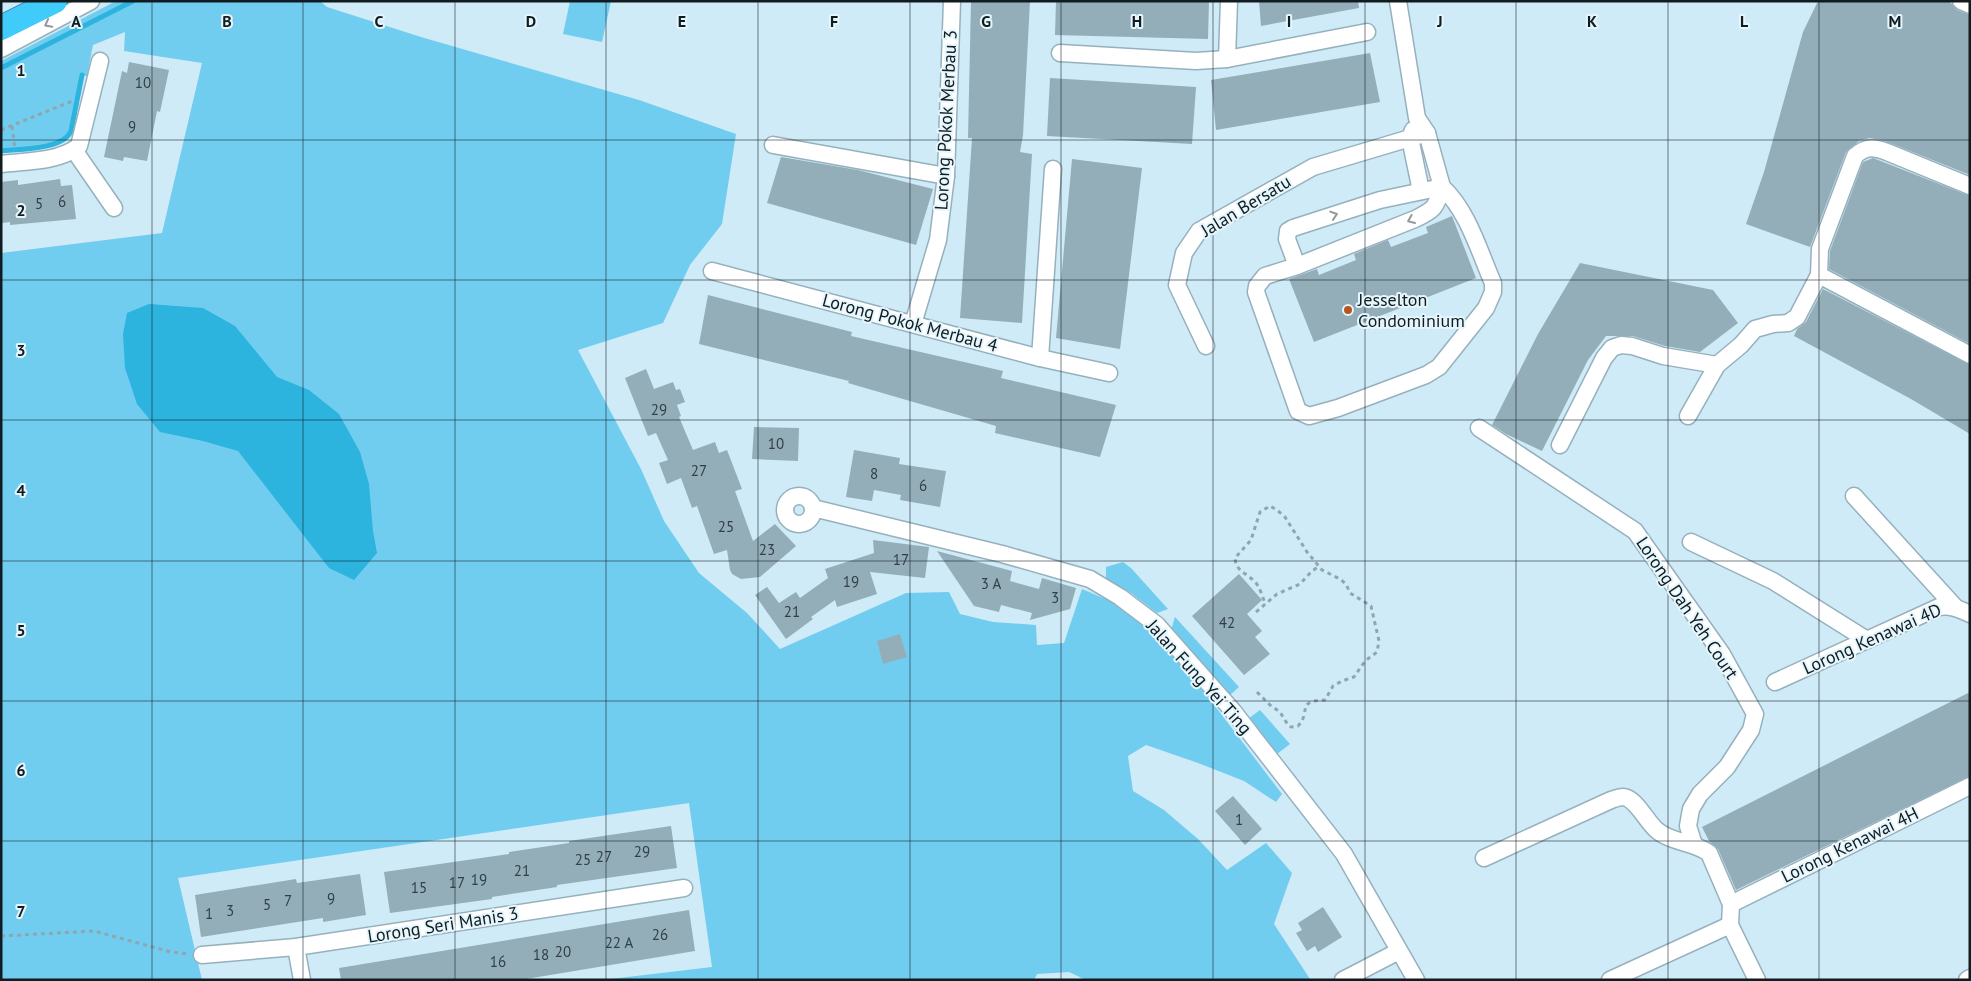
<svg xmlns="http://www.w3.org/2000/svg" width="1971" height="981" viewBox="0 0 1971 981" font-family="'PT Sans',sans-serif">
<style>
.green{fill:#71cdf0}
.water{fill:#2cb3de}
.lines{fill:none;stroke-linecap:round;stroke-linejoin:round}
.stream{stroke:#2cb3de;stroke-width:5}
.building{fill:#93aeb9}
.minor-casing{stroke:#96b1bd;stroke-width:19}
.highway-casing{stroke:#308eae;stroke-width:26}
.path{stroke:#8fa6af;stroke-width:3;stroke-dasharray:4 4;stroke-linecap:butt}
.minor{stroke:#fff;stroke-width:16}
.highway{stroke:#41cbfa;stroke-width:24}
.oneway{stroke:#94999b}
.grid{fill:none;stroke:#111c20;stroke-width:1;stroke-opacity:0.55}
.poi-dot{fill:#b8551e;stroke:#e5f6fd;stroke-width:2}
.labels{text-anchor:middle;stroke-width:4;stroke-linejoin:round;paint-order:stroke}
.number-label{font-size:15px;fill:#324046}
.street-label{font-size:18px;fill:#111c20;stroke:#e5f6fd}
.poi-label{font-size:18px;fill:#111c20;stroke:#e5f6fd;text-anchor:start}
.grid-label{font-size:16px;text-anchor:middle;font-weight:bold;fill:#111c20;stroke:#e5f6fd;stroke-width:4;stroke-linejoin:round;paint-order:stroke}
</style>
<rect width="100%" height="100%" fill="#cfebf7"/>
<!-- green -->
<g class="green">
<path d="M116,1H320L327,7L421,37L639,100L736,134L722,224L690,265L663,323L578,350L641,469L664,521L699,573L747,613L780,649L906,593L949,592L960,614L993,622L1036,625L1037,645L1064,643L1082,589L1122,606L1139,617L1170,647L1282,794L1276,802L1244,781L1198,763L1146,745L1128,756L1133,791L1164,810L1198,839L1227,870L1266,843L1292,873L1274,924L1310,979L1086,980L1069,972L1037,974L1034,980H602L712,967L689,803L178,878L202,980H1V253L162,233L202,63L124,51L125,32L93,45L87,76H82L71,131C63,150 19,149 1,151V61Z"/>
<path d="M570,1H611L602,42L563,34Z"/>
<path d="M1123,562L1131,568L1168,609L1157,613L1131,593L1106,580V567Z"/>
<path d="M1175,617L1239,687L1229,696L1171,630Z"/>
<path d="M1260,710L1290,744L1277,754L1248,719Z"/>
</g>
<!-- water -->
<path class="water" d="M149,304L203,308L235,326L277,377L309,390L339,414L360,452L369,484L373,531L377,553L354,580L329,568L238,451L203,441L160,432L137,404L125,368L123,334L127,313Z"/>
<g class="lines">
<!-- stream -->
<g class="stream">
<path d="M1,68L133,1"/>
<path d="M1,151C19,149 63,150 71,131L82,75"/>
</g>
</g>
<!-- building -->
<g class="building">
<path d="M971,1H1030L1023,135L1020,152L1032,154L1022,323L960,318L972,138H968Z"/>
<path d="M1056,1H1209L1208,39L1055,35Z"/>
<path d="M1259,1H1358L1359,8L1261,26Z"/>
<path d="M1818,1H1949L1957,10L1970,15V175L1885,141L1870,138L1859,141L1846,152L1810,247L1746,224L1764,172L1803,32Z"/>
<path d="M1370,53L1380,102L1216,130L1211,80Z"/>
<path d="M129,62L169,70L160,112L157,111L147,161L124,157L123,161L104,157L122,71L127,73Z"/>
<path d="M1050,78L1196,87L1192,144L1047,136Z"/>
<path d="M781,157L858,170L933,189L916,245L767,203Z"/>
<path d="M1873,158L1970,196V344L1829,269L1830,251L1863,162Z"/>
<path d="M1072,159L1142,168L1120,349L1056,338Z"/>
<path d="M60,179L61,186L72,185L76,219L10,225V222L1,223V182L18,180V185Z"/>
<path d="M1452,216L1476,278L1314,342L1289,279L1317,269L1319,275L1356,260L1354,254L1388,240L1391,247L1428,233L1426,227Z"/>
<path d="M1580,263L1713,290L1738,323L1700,352L1665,346L1633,336H1606L1588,360L1542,451L1506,434L1492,425L1538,334Z"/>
<path d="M1823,289L1970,365V434L1911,399L1794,336L1797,329L1806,322Z"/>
<path d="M708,295L852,332L851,336L1003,371L1001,378L1116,405L1100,457L995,433L996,426L848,383L849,381L699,344Z"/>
<path d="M646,369L654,389L673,382L676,390L680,389L685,402L677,405L681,416L679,417L693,450L715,442L719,453L727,450L742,489L735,491L753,541L775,524L796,546L760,577L741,579L732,574L730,570L727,550L714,554L697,506L692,508L681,478L667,484L659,463L668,460L656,433L648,436L625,378Z"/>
<path d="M754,427L799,428L798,461L752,459Z"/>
<path d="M854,450L900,458L899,464L946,471L940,507L900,500L901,495L874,490L872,501L846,497Z"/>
<path d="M873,540L929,547L925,578L870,572L877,594L837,607L835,600L811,617L813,619L786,639L755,595L767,587L779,603L796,592L800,598L828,578L825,569L874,553Z"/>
<path d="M937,551L1012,571L1010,581L1039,589L1042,578L1076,588L1070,609L1030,620L1032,613L1001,605L999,612L974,606Z"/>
<path d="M1239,574L1262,600L1247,614L1262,631L1255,637L1270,654L1244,675L1192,616Z"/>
<path d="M900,634L907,657L883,664L877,641Z"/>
<path d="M1970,692V776L1736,890L1718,849L1709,841L1702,827Z"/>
<path d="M1233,796L1262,829L1245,845L1215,811Z"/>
<path d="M671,826L677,868L557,885V887L492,897V899L390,913L384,872L509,854V852L569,843V841Z"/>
<path d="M360,874L366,915L323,922V918L201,937L195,895L296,879L297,883Z"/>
<path d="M1323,907L1342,937L1318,952L1315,946L1307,951L1296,933L1302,930L1298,923Z"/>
<path d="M689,910L695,951L520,980H341L339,968Z"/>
</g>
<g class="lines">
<defs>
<g id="minor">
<path d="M1398,1L1417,118L1427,133L1442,187C1468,211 1479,251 1493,283V292L1486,308L1439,367L1426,375L1338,408L1309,416L1298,411L1256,292L1257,286L1265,276L1297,266L1415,219C1434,210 1436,208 1442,187"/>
<path d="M1961,1L1970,5"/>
<path d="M1,49L91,1"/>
<path d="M1060,53L1196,61L1227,59L1367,32"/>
<path d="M1227,59L1229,1"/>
<path d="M1413,130L1410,138L1421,191"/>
<path d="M773,145L946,176"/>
<path d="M74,150L114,208"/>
<path d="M1,164C26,161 59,162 79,146L100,61"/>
<path d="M1297,266L1287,239L1288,231L1293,228L1380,200L1442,187"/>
<path d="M712,271L1040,358L1109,373"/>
<path d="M1819,275L1970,355"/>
<path d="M913,324L938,240L946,176L952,1"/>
<path d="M1206,346L1177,285L1184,253L1199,231L1313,167L1427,133"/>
<path d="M1040,358L1053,169"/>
<path d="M1688,416L1717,365"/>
<path d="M1479,428L1635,531L1722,654L1755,714L1751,730L1727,767L1700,794L1691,809L1688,826L1694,845"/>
<path d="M1560,445L1604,358L1612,348L1621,345L1632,346L1663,356L1717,365L1741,345L1755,329L1773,324L1788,323L1797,317L1819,275L1820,249L1855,156C1866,146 1873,147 1887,152L1970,186"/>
<circle cx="799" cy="510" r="14"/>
<path d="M1854,496L1955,607"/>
<path d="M813,508L1002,554L1090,579L1120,597L1157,625L1233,711L1344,854L1416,980"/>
<path d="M1691,542L1773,581L1867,640"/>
<path d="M1775,682L1939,607C1951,605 1959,609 1970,614"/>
<path d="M1484,858L1611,800C1614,799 1619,797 1623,797C1637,798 1647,824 1659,832C1674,843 1694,842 1709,853L1731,904L1730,925L1757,980"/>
<path d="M1731,904L1970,786"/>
<path d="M296,947L302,980"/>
<path d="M202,955L296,947L684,888"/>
<path d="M1343,980L1399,951"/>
<path d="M1610,980L1730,925"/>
<path d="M1967,980L1970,978"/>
</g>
<path id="highway" d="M1,28L55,1"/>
</defs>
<!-- minor casing -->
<use href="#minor" class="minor-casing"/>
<!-- highway casing -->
<use href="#highway" class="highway-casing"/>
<!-- path -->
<g class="path">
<path d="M12,126L15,149"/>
<path d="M1,130L70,102L74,103"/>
<path d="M1256,612L1277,594L1300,584L1311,572L1319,566"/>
<path d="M1257,692L1270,705L1280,712L1288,725L1291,727L1298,726C1312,711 1295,701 1325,700L1333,686L1342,681L1354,677L1365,661L1377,652L1379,641L1371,606L1350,593L1346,584L1340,579L1322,570L1307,552L1285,517L1277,510L1270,506L1260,512L1251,540L1235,558C1236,572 1247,573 1255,582C1260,587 1262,596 1265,603"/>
<path d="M1,936L94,931L171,952L188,954"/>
</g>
<!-- minor -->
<use href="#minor" class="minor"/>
<!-- highway -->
<use href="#highway" class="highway"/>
</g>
<!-- one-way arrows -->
<defs><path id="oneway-chevron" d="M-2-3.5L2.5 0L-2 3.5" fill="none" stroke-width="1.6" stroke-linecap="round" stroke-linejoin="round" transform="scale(1.25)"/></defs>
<g class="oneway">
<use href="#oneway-chevron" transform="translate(48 24) rotate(152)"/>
<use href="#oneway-chevron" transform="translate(1334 215) rotate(-18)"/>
<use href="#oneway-chevron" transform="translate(1411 220) rotate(157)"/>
</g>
<!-- grid -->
<path class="grid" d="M152,1V980M303,1V980M455,1V980M606,1V980M758,1V980M910,1V980M1061,1V980M1213,1V980M1365,1V980M1516,1V980M1668,1V980M1819,1V980M1,140H1970M1,280H1970M1,420H1970M1,561H1970M1,701H1970M1,841H1970"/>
<!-- markers -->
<circle class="poi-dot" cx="1348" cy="310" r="5"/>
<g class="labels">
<!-- number labels -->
<g class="number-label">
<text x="143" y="88">10</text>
<text x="132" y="132">9</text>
<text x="62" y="207">6</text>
<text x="39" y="209">5</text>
<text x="659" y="415">29</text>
<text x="776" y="449">10</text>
<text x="699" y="476">27</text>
<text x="874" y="479">8</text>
<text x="923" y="491">6</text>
<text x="726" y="532">25</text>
<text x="767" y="555">23</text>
<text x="901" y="565">17</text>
<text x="851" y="587">19</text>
<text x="991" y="589">3 A</text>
<text x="1055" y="603">3</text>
<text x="792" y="617">21</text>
<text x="1227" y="628">42</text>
<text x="1239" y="825">1</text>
<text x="642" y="857">29</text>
<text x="604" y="862">27</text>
<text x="583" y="865">25</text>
<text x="522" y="876">21</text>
<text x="479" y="885">19</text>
<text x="457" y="888">17</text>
<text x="419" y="893">15</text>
<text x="331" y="904">9</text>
<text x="288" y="906">7</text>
<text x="267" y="910">5</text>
<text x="230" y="916">3</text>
<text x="209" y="919">1</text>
<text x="660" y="940">26</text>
<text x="619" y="948">22 A</text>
<text x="563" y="957">20</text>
<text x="541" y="960">18</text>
<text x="498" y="967">16</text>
</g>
<!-- street labels -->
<g class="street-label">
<text transform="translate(946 120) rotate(-87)" y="6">Lorong Pokok Merbau 3</text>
<text transform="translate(1246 206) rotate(-31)" y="6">Jalan Bersatu</text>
<text transform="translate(910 323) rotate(15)" y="6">Lorong Pokok Merbau 4</text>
<text transform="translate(1687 608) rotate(56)" y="6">Lorong Dah Yeh Court</text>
<text transform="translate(1872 639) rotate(-24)" y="6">Lorong Kenawai 4D</text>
<text transform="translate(1199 677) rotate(48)" y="6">Jalan Fung Yei Ting</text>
<text transform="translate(1850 845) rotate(-26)" y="6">Lorong Kenawai 4H</text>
<text transform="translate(443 925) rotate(-9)" y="6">Lorong Seri Manis 3</text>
</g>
<!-- poi labels -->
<g class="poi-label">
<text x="1358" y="306">Jesselton<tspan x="1358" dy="21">Condominium</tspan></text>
</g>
</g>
<g class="grid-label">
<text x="76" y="27">A</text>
<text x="227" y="27">B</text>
<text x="379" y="27">C</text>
<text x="531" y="27">D</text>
<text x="682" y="27">E</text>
<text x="834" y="27">F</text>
<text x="986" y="27">G</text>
<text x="1137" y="27">H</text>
<text x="1289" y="27">I</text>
<text x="1440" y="27">J</text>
<text x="1592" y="27">K</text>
<text x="1744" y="27">L</text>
<text x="1895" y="27">M</text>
<text x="21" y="76">1</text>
<text x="21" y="216">2</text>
<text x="21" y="356">3</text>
<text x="21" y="496">4</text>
<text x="21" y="636">5</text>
<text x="21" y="776">6</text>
<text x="21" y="917">7</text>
</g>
<!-- border -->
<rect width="1971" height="981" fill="none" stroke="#111c20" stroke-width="5"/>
</svg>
